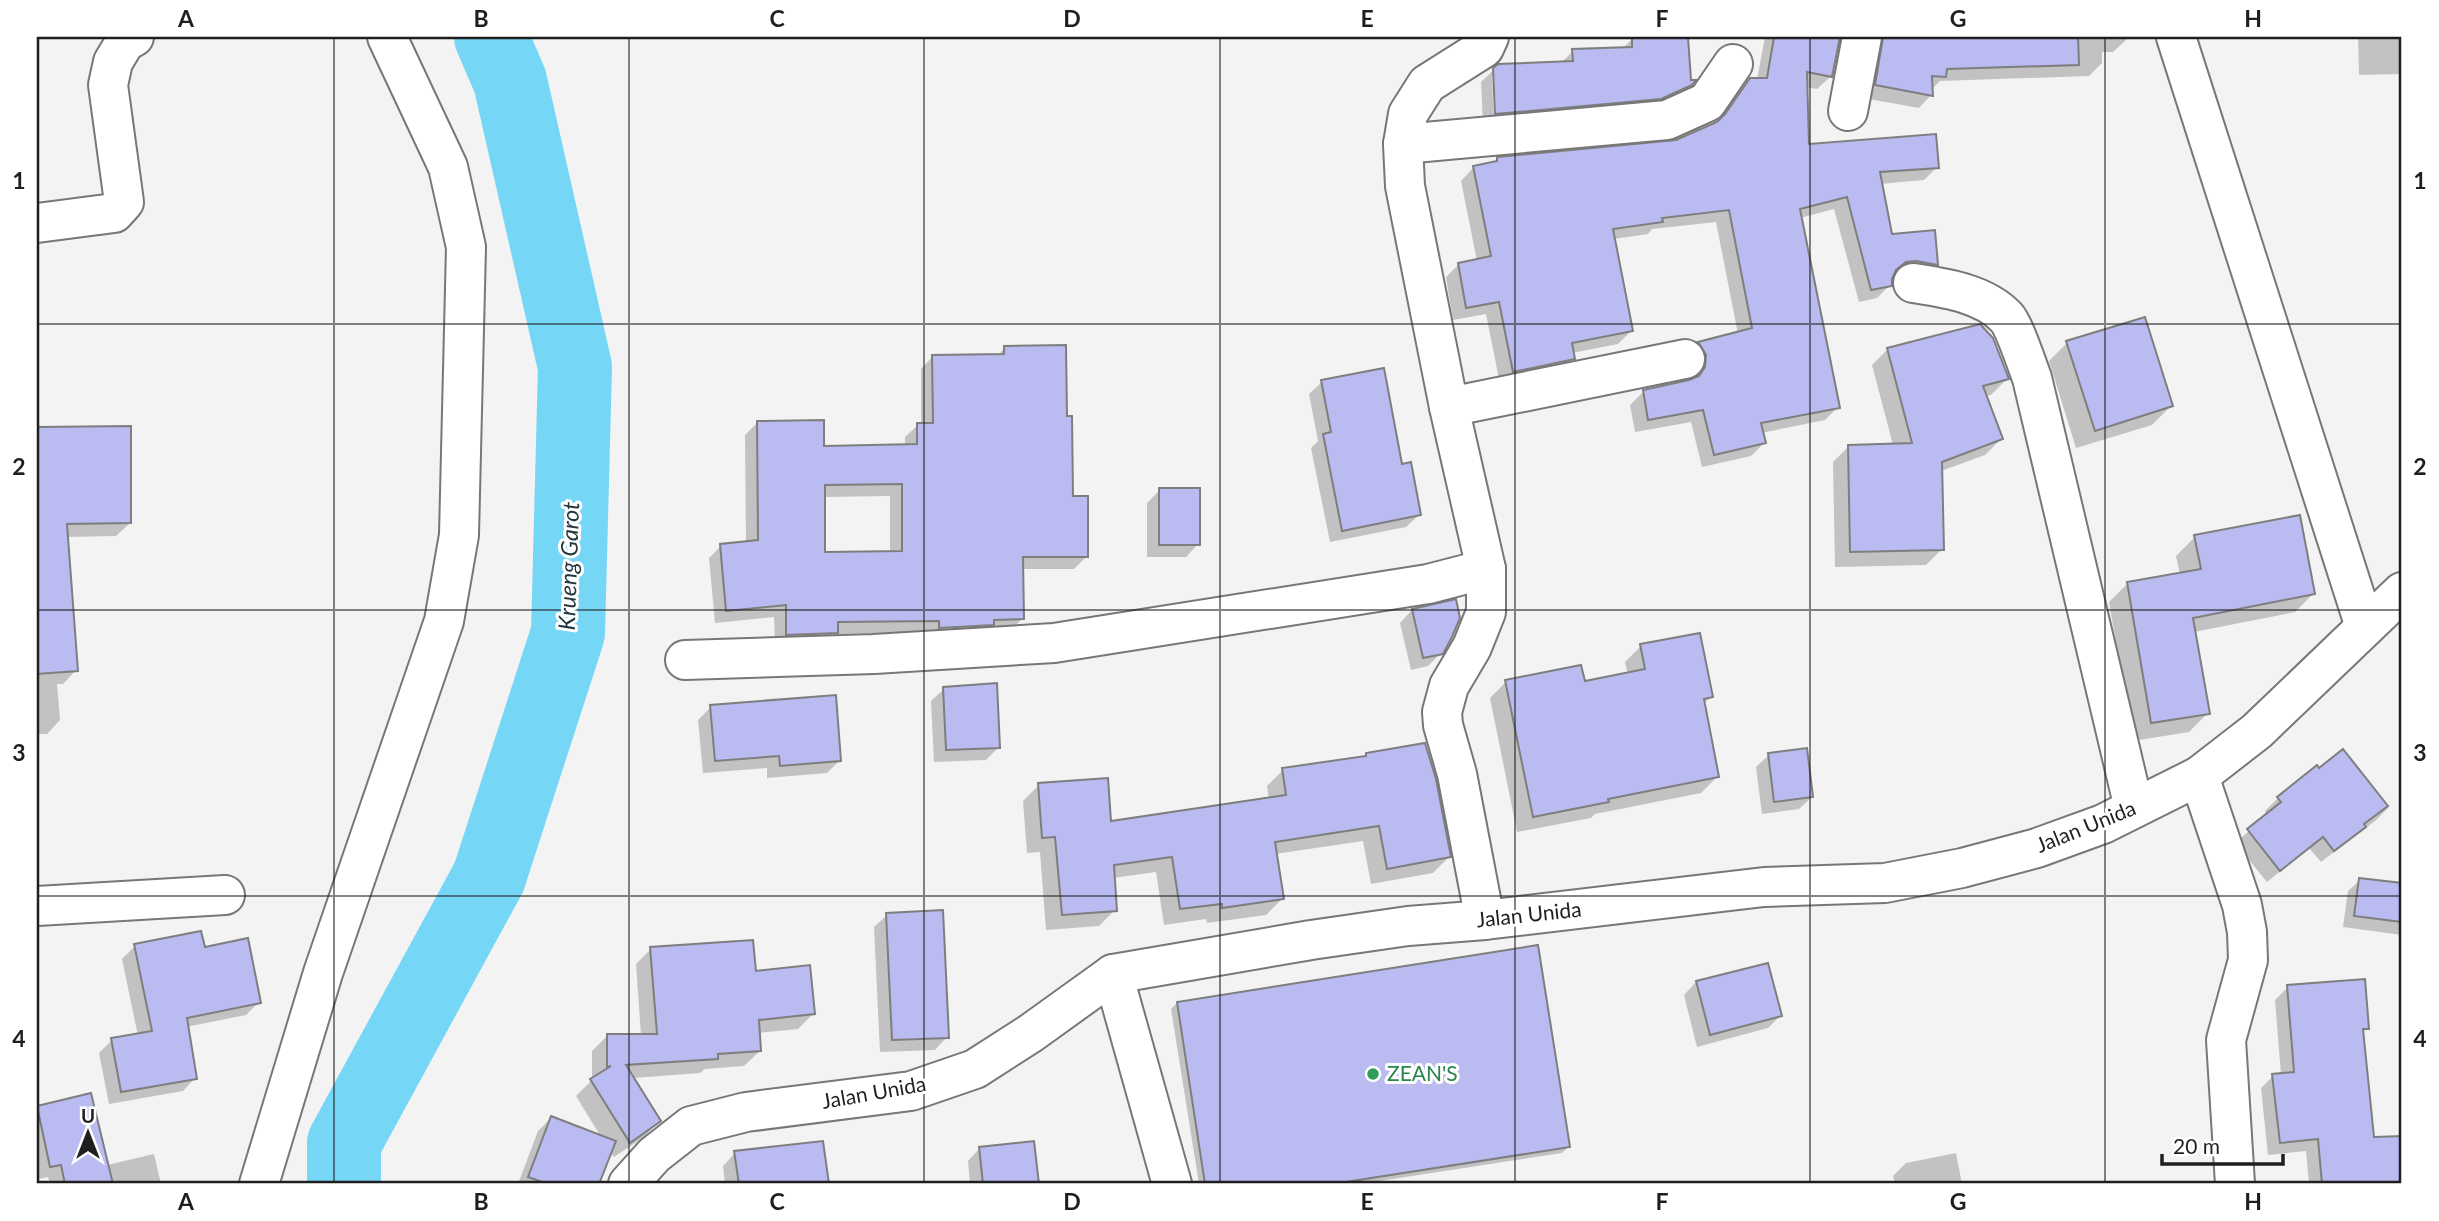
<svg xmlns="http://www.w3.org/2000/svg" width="2439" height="1221" viewBox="0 0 2439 1221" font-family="Lato,sans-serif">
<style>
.shadow{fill:#0003;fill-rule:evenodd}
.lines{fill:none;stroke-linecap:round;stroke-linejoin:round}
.river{stroke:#76d6f6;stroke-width:74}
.building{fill:#b9bbf1;stroke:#7e7e7f;stroke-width:2;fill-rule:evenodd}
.minor-casing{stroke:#777778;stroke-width:42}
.tertiary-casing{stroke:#777778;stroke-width:42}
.minor{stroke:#fff;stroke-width:38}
.tertiary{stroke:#fff;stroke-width:38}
.grid{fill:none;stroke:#1f1f1f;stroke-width:2;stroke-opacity:0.55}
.leisure-dot{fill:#2e9e5b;stroke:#fff;stroke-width:2.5}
.labels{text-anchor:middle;stroke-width:6;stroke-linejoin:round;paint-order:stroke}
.street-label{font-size:21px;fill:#1f1f1f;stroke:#fff}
.leisure-label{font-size:21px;fill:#27864d;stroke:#fff;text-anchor:start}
.water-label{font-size:23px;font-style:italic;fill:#21383f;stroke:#fff}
.neatline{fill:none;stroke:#1f1f1f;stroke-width:2.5}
.grid-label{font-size:23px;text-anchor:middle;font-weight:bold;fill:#1f1f1f}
</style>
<rect width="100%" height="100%" fill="#f3f3f4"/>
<!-- shadow -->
<g class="shadow">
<path d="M1658,37H1686L1691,83L1678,97L1647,111L1483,125L1481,82L1499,65L1561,63L1573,51L1622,49L1632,39ZM1492,75H1495L1497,122H1494Z"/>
<path d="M1765,37H1838L1831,76L1817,89L1806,87L1807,145L1937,167L1924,180L1880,184L1890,236L1937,264L1924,277L1902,274L1892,275L1890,285L1877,298L1859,302L1834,209L1800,218L1838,407L1825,420L1761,433L1764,443L1751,456L1702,467L1691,422L1635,432L1630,405L1643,392L1693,381L1694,369L1686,356L1699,344L1738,334L1716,222L1652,229L1648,234L1614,239L1631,331L1618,344L1572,353L1573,358L1560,372L1500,384L1486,314L1453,320L1446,277L1459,264L1477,261L1461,181L1474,167L1493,164L1498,159L1670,143L1716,124L1737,93L1751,80H1757Z"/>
<path d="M1865,37H2126L2127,39L2113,52H2102V63L2089,76L1940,81L1931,90V95L1919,108L1863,98Z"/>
<path d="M2358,37H2402V74L2359,75Z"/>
<path d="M2067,343L2171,406L2152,425L2076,448L2049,361Z"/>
<path d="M1005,348L1066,418L1072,498L1087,556L1074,569H1022V619L1010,631L835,634L824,645L775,647L774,617L715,623L709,558L721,546L746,543L745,435L757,423L823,447L905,446V437L918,425H921V369L933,356H997ZM890,496V553L824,554L823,497Z"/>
<path d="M1888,349L2007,379L1991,395L1985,396L2001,439L1985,455L1941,471L1942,549L1926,565L1835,567L1833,462L1849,446L1893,445L1872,365Z"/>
<path d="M1322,382L1401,466L1419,515L1406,527L1330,542L1311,448L1318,441L1309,394Z"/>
<path d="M129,428L130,523L116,536L66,537L76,670L63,684H57L60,720L47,734H37V429Z"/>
<path d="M1160,490L1198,544L1186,557H1147V503Z"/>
<path d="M2195,537L2314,593L2295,612L2194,632L2208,713L2189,732L2133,741L2109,602L2128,583L2180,574L2176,556Z"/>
<path d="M1412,610L1441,653L1428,666L1411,670L1400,623Z"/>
<path d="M1641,646L1711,697L1703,704L1717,777L1701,793L1595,814L1591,818L1517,832L1490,698L1506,682L1583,683L1628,675L1625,662Z"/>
<path d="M944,689L999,747L986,760L934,762L931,701Z"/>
<path d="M711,707L840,760L827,773L767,778V768L703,773L698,720Z"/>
<path d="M2343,751L2388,808L2375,821L2321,862L2309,848L2267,882L2235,843L2268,815L2265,811L2278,798L2317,768L2319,770Z"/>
<path d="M1367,755L1449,857L1433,873L1371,884L1363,841L1275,854L1282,899L1266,915L1207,923L1206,919L1164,925L1156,872L1113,878L1115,910L1099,926L1046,930L1040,852L1027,853L1023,801L1039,785L1110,823L1269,800L1267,786L1283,770L1363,759Z"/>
<path d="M1769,755L1812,797L1799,809L1762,814L1756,767Z"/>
<path d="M2360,880L2402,885V935L2343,927L2348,891Z"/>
<path d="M887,915L947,1037L935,1050L880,1052L874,927Z"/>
<path d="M135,946L203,949L259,1002L246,1015L186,1027L195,1078L183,1091L109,1104L99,1053L112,1040L138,1036L122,959Z"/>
<path d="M651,949L754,973L813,1014L798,1029L758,1033L760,1051L744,1066L705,1069L700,1073L633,1078L659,1121L644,1137L614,1157L610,1151L598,1184H518L538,1131L551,1118L601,1137L576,1096L592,1080V1051L608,1035H641L636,964Z"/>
<path d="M1696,982L1780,1016L1768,1028L1697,1047L1684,995Z"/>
<path d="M2288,987L2367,1028L2362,1034L2373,1138H2402V1184H2309L2306,1151L2268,1155L2261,1088L2273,1076L2281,1075L2275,1000Z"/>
<path d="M1177,1003L1568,1147L1562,1153L1360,1184H1199L1171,1009Z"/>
<path d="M90,1095L107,1165L154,1154L161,1184H50L48,1177L38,1179L37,1108Z"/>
<path d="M1032,1142L1037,1184H970L968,1161L980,1148Z"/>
<path d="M822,1143L827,1184H725L723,1166L735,1153Z"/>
<path d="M1956,1153L1962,1184H1895L1893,1176L1906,1163Z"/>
</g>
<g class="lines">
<!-- river -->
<path class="river" d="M344,1184V1143L489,877L568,633L575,367L510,81L491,37"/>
</g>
<!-- building -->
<g class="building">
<path d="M1632,37H1688L1691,80H1696L1692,85L1661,99L1495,114L1493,68L1498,64L1573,61L1572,49L1632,47Z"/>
<path d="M1774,37H1840L1832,77L1807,72L1809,144L1936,134L1939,168L1880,172L1892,234L1935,230L1938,265L1916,261L1906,262L1896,270L1892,279V286L1871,290L1847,197L1800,209L1840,408L1761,423L1766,443L1714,455L1703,410L1648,420L1643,390L1689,380L1699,376L1705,367L1706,355L1698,342L1752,328L1729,210L1662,218L1663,222L1613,229L1633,331L1572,343L1575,359L1513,372L1499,302L1466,308L1458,263L1491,256L1473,166L1497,161V157L1676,140L1717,122L1725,114L1750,78H1767Z"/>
<path d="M1883,37H2078L2079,65L1947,69L1946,77L1932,76L1933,96L1875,85Z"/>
<path d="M2145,317L2173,406L2095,431L2066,341Z"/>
<path d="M1980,324L1993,338L2009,379L1983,386L2003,439L1942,462L1944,550L1850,552L1848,445L1912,443L1887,348Z"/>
<path d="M1066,345L1067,416H1072L1073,496H1088V557H1023L1024,619L994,620V625L939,628V621L838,622V633L786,635V605L726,611L720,544L758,540L757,421L824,420V446L917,444V423H933L932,355L1004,354V346ZM902,484V551L825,552V485Z"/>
<path d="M1384,368L1402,464L1411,462L1421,515L1342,531L1323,434L1331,432L1321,380Z"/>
<path d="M131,426V523L67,524L78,671L37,674V427Z"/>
<rect x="1159" y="488" width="41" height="57"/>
<path d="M2300,515L2315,594L2193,618L2210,714L2151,723L2127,582L2201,569L2194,535Z"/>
<path d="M1456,599L1460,618L1452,637L1443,654L1423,658L1412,609Z"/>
<path d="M1700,633L1713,697L1704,699L1719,777L1608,799L1609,802L1533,817L1505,680L1581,665L1585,681L1645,669L1640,644Z"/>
<path d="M997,683L1000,748L946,750L943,687Z"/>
<path d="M836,695L841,761L780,766L779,756L715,761L710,705Z"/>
<path d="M1425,743L1436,779L1451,857L1387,869L1379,826L1275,842L1284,899L1222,908V904L1180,909L1172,857L1114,865L1117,911L1062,915L1055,837L1042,838L1038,783L1108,778L1111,821L1286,795L1282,768L1366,756V753Z"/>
<path d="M1807,748L1813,797L1774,802L1768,753Z"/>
<path d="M2343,749L2388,806L2364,824L2366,827L2334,851L2323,837L2280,871L2247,829L2281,802L2277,797L2317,765L2319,768Z"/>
<path d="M2359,878L2402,883V922L2354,916Z"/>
<path d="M943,910L949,1038L892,1040L886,913Z"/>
<path d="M201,931L205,947L248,938L261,1003L187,1018L197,1079L121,1092L111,1038L152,1031L134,944Z"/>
<path d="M753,940L756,971L810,965L815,1014L759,1020L761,1051L718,1054V1059L626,1065L661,1121L630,1143L590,1079L611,1066L607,1067V1034H657L650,947Z"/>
<path d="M1538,945L1570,1147L1333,1184H1205L1177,1002Z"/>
<path d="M1768,963L1782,1016L1710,1035L1696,981Z"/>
<path d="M2365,979L2369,1029H2363L2374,1137L2402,1136V1184H2322L2318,1139L2280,1143L2272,1074L2294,1072L2287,985Z"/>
<path d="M91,1093L113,1184H65L61,1165L50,1167L37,1106Z"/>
<path d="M551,1116L616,1141L599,1184H548L528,1177Z"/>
<path d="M823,1141L829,1184H739L734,1151Z"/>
<path d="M1034,1141L1039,1184H983L979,1147Z"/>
</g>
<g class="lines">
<defs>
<g id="minor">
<path d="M2176,37L2365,627"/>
<path d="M1848,111L1862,37"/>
<path d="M1403,144L1667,120L1707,102L1733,64"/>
<path d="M37,223L114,213L124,202L108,85L113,62L125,42L134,37"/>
<path d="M1913,283C1944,288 1983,293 2006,317C2014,325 2027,365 2032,378L2134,808"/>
<path d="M1449,407L1685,359"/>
<path d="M685,660L874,654L1054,643L1428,584L1486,569"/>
<path d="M2199,776L2242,905L2247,932L2248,960L2226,1040L2235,1184"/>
<path d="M37,906L225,895"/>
<path d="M1485,920L1457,774L1443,725L1442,712L1449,686L1472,647L1486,612V569L1449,407L1405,186L1403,144L1408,114L1427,84L1484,48L1489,37"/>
<path d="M1113,974L1172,1184"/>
<path d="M259,1184L323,973L444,621L459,535L466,247L448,167L387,37"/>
</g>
<path id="tertiary" d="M628,1184L654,1155L691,1126L746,1112L911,1091L975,1069L1031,1033L1113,974L1311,940L1408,926L1485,920L1764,887L1885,883L1962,868L2037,848L2103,824L2199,776L2257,731L2402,592"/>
</defs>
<!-- minor casing -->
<use href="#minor" class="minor-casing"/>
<!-- tertiary casing -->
<use href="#tertiary" class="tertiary-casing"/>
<!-- minor -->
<use href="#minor" class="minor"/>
<!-- tertiary -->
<use href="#tertiary" class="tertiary"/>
</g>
<!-- grid -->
<path class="grid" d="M334,37V1184M629,37V1184M924,37V1184M1220,37V1184M1515,37V1184M1810,37V1184M2105,37V1184M37,324H2402M37,610H2402M37,896H2402"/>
<!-- markers -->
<circle class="leisure-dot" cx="1373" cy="1074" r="7"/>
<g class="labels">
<!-- street labels -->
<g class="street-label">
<text transform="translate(2086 827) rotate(-22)" y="7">Jalan Unida</text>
<text transform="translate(1529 915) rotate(-6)" y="7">Jalan Unida</text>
<text transform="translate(874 1093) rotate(-10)" y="7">Jalan Unida</text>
</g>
<!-- leisure labels -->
<g class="leisure-label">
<text x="1387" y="1081">ZEAN'S</text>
</g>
<!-- water labels -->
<g class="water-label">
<text transform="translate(569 566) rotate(-88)" y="8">Krueng Garot</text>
</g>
</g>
<!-- border -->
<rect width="2439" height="1221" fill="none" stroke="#ffffff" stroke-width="77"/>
<!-- north arrow -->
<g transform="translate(88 1133)" stroke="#ffffff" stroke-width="5" paint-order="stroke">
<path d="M0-5L12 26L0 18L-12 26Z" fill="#1f1f1f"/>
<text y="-10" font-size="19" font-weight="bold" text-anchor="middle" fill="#1f1f1f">U</text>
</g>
<!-- scale -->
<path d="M2162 1154v10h121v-10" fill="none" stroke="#1f1f1f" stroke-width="3.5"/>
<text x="2173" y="1154" font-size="21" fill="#1f1f1f" stroke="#ffffff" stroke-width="5" paint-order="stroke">20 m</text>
<rect x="38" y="38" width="2362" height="1144" class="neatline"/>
<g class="grid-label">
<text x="186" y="27">A</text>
<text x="481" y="27">B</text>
<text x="777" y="27">C</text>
<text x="1072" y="27">D</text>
<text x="1367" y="27">E</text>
<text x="1662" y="27">F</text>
<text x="1958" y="27">G</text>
<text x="2253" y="27">H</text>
<text x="19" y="189">1</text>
<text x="2420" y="189">1</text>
<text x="19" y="475">2</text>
<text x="2420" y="475">2</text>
<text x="19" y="761">3</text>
<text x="2420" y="761">3</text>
<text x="19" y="1047">4</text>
<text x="2420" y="1047">4</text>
<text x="186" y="1210">A</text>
<text x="481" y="1210">B</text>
<text x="777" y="1210">C</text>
<text x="1072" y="1210">D</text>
<text x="1367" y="1210">E</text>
<text x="1662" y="1210">F</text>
<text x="1958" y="1210">G</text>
<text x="2253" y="1210">H</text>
</g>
</svg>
